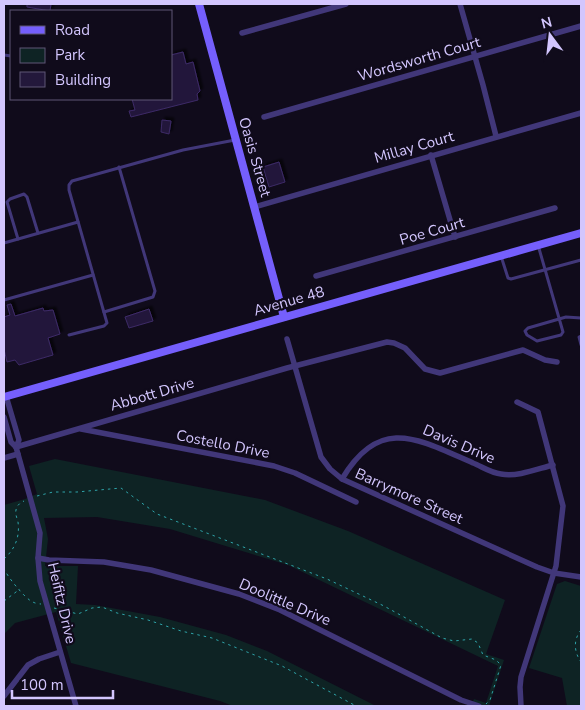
<svg xmlns="http://www.w3.org/2000/svg" width="585" height="710" viewBox="0 0 585 710" font-family="'Nunito Sans',sans-serif">
<style>
.green{fill:#0e2324}
.building{fill:#23183b;stroke:#3d2a67;filter:url(#shadow)}
.lines{fill:none;stroke-linecap:round;stroke-linejoin:round}
.path{stroke:#2ea3a9;stroke-width:1;stroke-dasharray:2.5 4;stroke-linecap:butt}
.lane{stroke:#413779;stroke-width:3}
.street{stroke:#413779;stroke-width:5.5}
.secondary{stroke:#755ffc;stroke-width:8}
.labels{text-anchor:middle;stroke-width:4.5;stroke-linejoin:round;paint-order:stroke}
.street-label{font-size:15px;fill:#d3c6fe;stroke:#100b1b}
</style>
<defs>
<filter id="shadow"><feDropShadow dx="3" dy="-3" stdDeviation="1" flood-color="#0009"/></filter>
</defs>
<rect width="100%" height="100%" fill="#100b1b"/>
<!-- green -->
<g class="green">
<path d="M55,459L265,500L348,531L505,600L486,654L504,660L489,706H471L474,699L486,703L498,666L288,565L170,529L97,517L44,518L48,539L45,566H78L76,604L95,605L160,617L226,635L267,651L376,706H233L220,701L71,663L56,612L15,623L4,634V505L25,499L37,494L29,466Z"/>
<path d="M565,581L581,586V706H567L562,678L529,668L557,584Z"/>
</g>
<!-- building -->
<g class="building">
<path d="M27,4H51L50,11L27,7Z"/>
<path d="M183,52L186,64L193,62L200,91L197,94L198,100L131,117L129,111L135,110L132,99H171V55Z"/>
<path d="M162,120L171,121L169,134L161,132Z"/>
<path d="M279,162L285,182L269,187L263,167Z"/>
<path d="M11,304L15,316L43,308L44,311L53,310L60,334L48,338L53,355L19,365L15,360L7,362L4,349V317L10,315L7,305Z"/>
<path d="M149,309L153,321L129,328L125,317Z"/>
</g>
<g class="lines">
<!-- path -->
<g class="path">
<path d="M37,496L53,492H77L121,488L157,514L327,579L384,606L442,638L454,641L472,639L478,643L483,655L496,660L501,665L490,700L486,704"/>
<path d="M4,559C15,549 20,537 18,522C17,518 15,514 16,510C17,505 20,503 24,501"/>
<path d="M4,568C5,574 26,600 33,602C34,603 39,604 41,604"/>
<path d="M4,601L20,589"/>
<path d="M54,608L78,614L92,608L102,607L117,613L148,620L181,631L212,638L282,666L356,706"/>
<path d="M581,630C573,640 574,652 581,662"/>
</g>
<!-- lane -->
<g class="lane">
<path d="M4,55L11,56"/>
<path d="M18,239L7,202L10,199L24,194L27,197L38,233"/>
<path d="M4,243L78,222"/>
<path d="M538,245L563,332L561,335L537,341L527,335L525,331L528,328L566,317L581,318"/>
<path d="M501,256L508,278L511,279L581,260"/>
<path d="M4,300L93,275"/>
<path d="M104,312L153,297L155,291L119,167"/>
<path d="M69,335L104,326L107,323L69,190V185L72,181L183,150L235,140"/>
<path d="M581,336L579,337L581,345"/>
</g>
<!-- street -->
<g class="street">
<path d="M460,4L483,85L496,136"/>
<path d="M242,33L346,4"/>
<path d="M264,117L581,26"/>
<path d="M431,155L455,237"/>
<path d="M254,207L581,113"/>
<path d="M316,276L555,208"/>
<path d="M287,339L321,457L330,469L342,479L537,567L554,573L581,577"/>
<path d="M6,396L19,440L16,447"/>
<path d="M517,402L538,412L563,506L556,566L521,677L520,687L521,706"/>
<path d="M4,417L11,442L16,447L40,533L38,558L40,581L76,706"/>
<path d="M81,429L274,466L295,473L356,502"/>
<path d="M16,447L287,368L387,342L394,343L405,348L425,369L440,373L523,350L545,360L557,362"/>
<path d="M4,458L18,454"/>
<path d="M342,479C380,415 418,439 473,463C481,466 491,473 501,474C518,477 537,469 553,465"/>
<path d="M38,558L49,560L104,562L151,570L239,594L280,610L461,700L479,706"/>
<path d="M4,696L28,665L39,659L60,652"/>
</g>
<!-- secondary -->
<g class="secondary">
<path d="M199,4L284,317"/>
<path d="M4,397L581,233"/>
</g>
</g>
<g class="labels">
<!-- street labels -->
<g class="street-label">
<text transform="translate(419 59) rotate(-16)" y="5">Wordsworth Court</text>
<text transform="translate(414 147) rotate(-16)" y="5">Millay Court</text>
<text transform="translate(255 157) rotate(74)" y="5">Oasis Street</text>
<text transform="translate(432 231) rotate(-16)" y="5">Poe Court</text>
<text transform="translate(289 301) rotate(-16)" y="5">Avenue 48</text>
<text transform="translate(152 394) rotate(-16)" y="5">Abbott Drive</text>
<text transform="translate(223 444) rotate(11)" y="5">Costello Drive</text>
<text transform="translate(459 444) rotate(23)" y="5">Davis Drive</text>
<text transform="translate(409 496) rotate(24)" y="5">Barrymore Street</text>
<text transform="translate(285 602) rotate(23)" y="5">Doolittle Drive</text>
<text transform="translate(62 603) rotate(77)" y="5">Heifitz Drive</text>
</g>
</g>
<!-- border -->
<rect width="585" height="710" fill="none" stroke="#d3c6fe" stroke-width="10"/>
<!-- legend -->
<rect x="10" y="10" width="162" height="90" fill="#100b1b" stroke="#5e5676"/>
<rect x="20" y="26" width="25" height="8" fill="#755ffc" stroke="#5e5676"/>
<text x="55" y="35" font-size="15" fill="#d3c6fe">Road</text>
<rect x="20" y="48" width="25" height="15" fill="#0e2324" stroke="#5e5676"/>
<text x="55" y="60" font-size="15" fill="#d3c6fe">Park</text>
<rect x="20" y="72" width="25" height="15" fill="#23183b" stroke="#5e5676"/>
<text x="55" y="85" font-size="15" fill="#d3c6fe">Building</text>
<!-- north arrow -->
<g transform="translate(550 35) rotate(345)" stroke="#100b1b" stroke-width="4" paint-order="stroke">
<path d="M0-4L9 19L0 12L-9 19Z" fill="#d3c6fe"/>
<text y="-8" font-size="14" font-weight="bold" text-anchor="middle" fill="#d3c6fe">N</text>
</g>
<!-- scale -->
<path d="M12 690v8h101v-8" fill="none" stroke="#d3c6fe" stroke-width="2.5"/>
<text x="20" y="690" font-size="15" fill="#d3c6fe" stroke="#100b1b" stroke-width="4" paint-order="stroke">100 m</text>
</svg>
